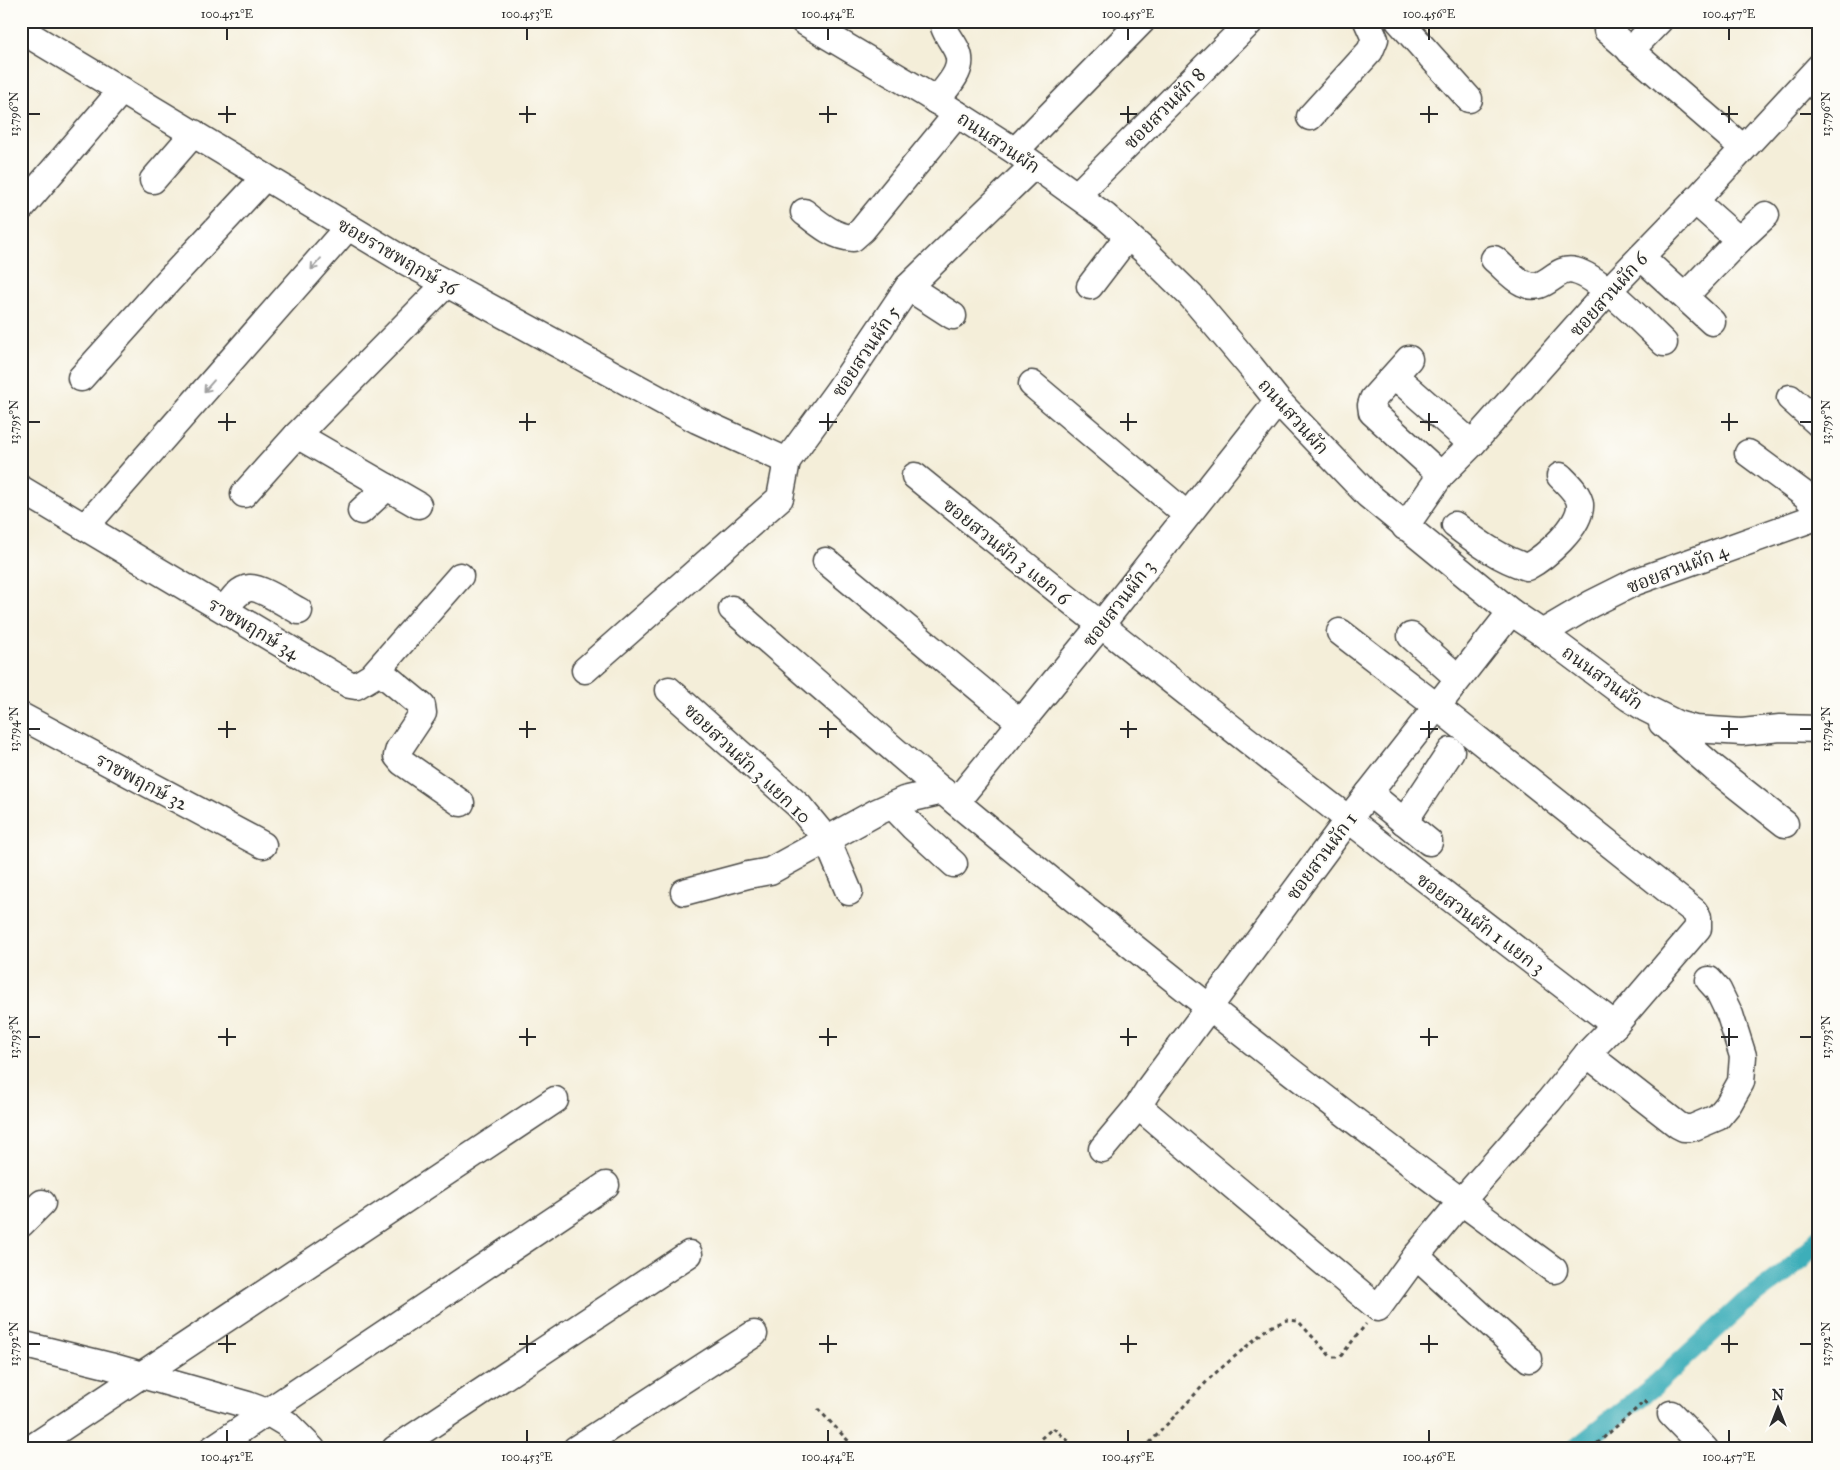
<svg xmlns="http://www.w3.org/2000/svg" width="1840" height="1470" viewBox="0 0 1840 1470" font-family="'IM FELL Great Primer','Noto Serif Thai',serif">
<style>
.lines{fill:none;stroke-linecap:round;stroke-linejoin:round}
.canal{stroke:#3eaeb9;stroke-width:20}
.minor-casing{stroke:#494845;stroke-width:29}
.path{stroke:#494845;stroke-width:3;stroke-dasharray:4 4;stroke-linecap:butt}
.minor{stroke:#fff;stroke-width:26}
.oneway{stroke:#a0a0a0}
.ticks{fill:none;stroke:#2b2b2b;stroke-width:2}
.labels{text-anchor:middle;stroke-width:4;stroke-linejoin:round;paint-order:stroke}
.street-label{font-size:19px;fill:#2b2b2b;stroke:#fdfcf7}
.neatline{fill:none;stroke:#2b2b2b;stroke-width:2}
.ticks-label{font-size:12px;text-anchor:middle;fill:#2b2b2b}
</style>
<rect width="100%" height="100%" fill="#fdfcf7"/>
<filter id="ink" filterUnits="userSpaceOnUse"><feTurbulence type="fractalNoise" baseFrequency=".02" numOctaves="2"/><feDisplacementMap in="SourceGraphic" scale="10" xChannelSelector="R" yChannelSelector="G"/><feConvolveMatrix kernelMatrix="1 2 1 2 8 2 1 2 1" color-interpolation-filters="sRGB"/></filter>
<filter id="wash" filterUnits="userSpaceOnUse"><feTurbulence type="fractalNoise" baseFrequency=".0096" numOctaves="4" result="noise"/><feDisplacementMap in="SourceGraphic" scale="20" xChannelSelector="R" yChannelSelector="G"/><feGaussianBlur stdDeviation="1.12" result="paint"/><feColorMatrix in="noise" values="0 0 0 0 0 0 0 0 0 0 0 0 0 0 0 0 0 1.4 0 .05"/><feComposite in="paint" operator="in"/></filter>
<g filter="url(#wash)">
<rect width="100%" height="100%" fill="#f4eed9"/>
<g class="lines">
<!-- canal -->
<path class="canal" d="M1575,1449L1654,1386L1744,1303L1797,1263L1819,1238"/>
</g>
</g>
<g filter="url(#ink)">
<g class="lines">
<defs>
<g id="minor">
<path d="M803,21L926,94L1015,151L1105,216L1145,251L1191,296L1251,367L1278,401L1368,495L1511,612L1542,633L1629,698L1645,708L1677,724L1695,729L1742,732L1780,728L1819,729"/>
<path d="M1399,21L1469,99"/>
<path d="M21,30L405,261L697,420L787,461"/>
<path d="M1607,30L1743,148"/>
<path d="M1630,51L1659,21"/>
<path d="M936,101C946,87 966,70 957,51C953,42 947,36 944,27L946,21"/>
<path d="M1310,117L1370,51L1375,39L1367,21"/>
<path d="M1015,151L1142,21"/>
<path d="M153,180L194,133"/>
<path d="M1077,195L1251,21"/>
<path d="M1695,201L1739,240"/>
<path d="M21,208L122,90"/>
<path d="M804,212C819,224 834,237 853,238L862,230L957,114"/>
<path d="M1641,257L1712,322"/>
<path d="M1494,259C1503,266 1512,278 1523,283C1546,295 1555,265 1575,271C1600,277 1644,324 1664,343"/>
<path d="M1090,286L1128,236"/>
<path d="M908,287L953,316"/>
<path d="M1685,296L1739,240L1766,215"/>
<path d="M1409,359L1373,399L1371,405L1372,412L1441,475"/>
<path d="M1395,376L1472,444"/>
<path d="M81,378L169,280L265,177"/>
<path d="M1032,384L1187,515"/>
<path d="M1790,398L1819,424"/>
<path d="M297,435L418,505"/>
<path d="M1748,453L1805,495L1819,511"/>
<path d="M915,476C1146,663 1380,845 1615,1025"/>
<path d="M21,489L350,685L356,686L371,677L460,576"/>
<path d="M244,494L297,435L446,284"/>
<path d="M361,511L387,487"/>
<path d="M1455,525C1477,542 1500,559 1527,567C1544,558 1582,526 1580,504C1579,494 1567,483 1560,476"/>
<path d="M85,527L348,227"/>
<path d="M1405,527L1441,475L1472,444L1608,291L1695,201L1819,67"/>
<path d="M826,561L1021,723"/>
<path d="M732,609C807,674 881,740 957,803C1151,964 1350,1121 1554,1270"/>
<path d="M225,610C231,601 238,589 250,588C261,587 289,606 299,611"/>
<path d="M1542,633L1591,604L1635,582L1819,516"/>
<path d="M1411,636L1458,678"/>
<path d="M378,670L422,706L423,713L399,749L397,756L402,762L461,803"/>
<path d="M585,670L780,498L787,461L838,391L908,287L1034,165"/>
<path d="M669,690L799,806L827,840L849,892"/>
<path d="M21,716L263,845"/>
<path d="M1662,723L1714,768L1785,824"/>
<path d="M1369,793L1429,842"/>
<path d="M956,802L1100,626L1278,401"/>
<path d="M893,806L913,827L954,864"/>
<path d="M1404,822L1451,751"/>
<path d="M684,892L748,875L770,871L877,812L904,800L943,791"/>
<path d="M1587,1054L1678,1125L1684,1128H1692L1718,1117L1728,1105L1741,1082L1743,1056L1730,1015L1718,990L1709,980"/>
<path d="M1138,1106L1378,1308L1416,1256L1461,1202L1549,1101L1587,1054L1615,1025L1698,928V917L1694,911L1436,706L1340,632"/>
<path d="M1102,1149L1138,1106L1150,1087L1347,821L1511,612"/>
<path d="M21,1224L42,1203"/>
<path d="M1416,1256L1529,1359"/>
<path d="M21,1344L110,1366L248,1405L267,1412L287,1424L312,1449"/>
<path d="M1671,1414L1705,1449"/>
<path d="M30,1449L555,1100"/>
<path d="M212,1449L606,1185"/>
<path d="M395,1449L689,1254"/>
<path d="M576,1449L754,1334"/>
</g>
</defs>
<!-- minor casing -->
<use href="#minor" class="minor-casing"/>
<!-- path -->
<g class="path">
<path d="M818,1409L856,1449"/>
<path d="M1029,1449L1053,1428L1078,1449"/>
<path d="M1144,1449L1212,1376L1268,1328L1287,1320L1298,1321L1331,1357H1340L1366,1324"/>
<path d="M1591,1449L1645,1401L1650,1407"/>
</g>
<!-- minor -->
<use href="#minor" class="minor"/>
</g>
<!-- one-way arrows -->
<defs><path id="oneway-shaft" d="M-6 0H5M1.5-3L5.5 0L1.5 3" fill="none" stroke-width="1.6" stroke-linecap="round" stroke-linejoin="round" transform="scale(1.25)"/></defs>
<g class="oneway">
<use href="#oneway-shaft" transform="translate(316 264) rotate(131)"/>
<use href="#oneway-shaft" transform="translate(209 386) rotate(131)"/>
</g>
</g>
<!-- ticks -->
<path class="ticks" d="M227,28V40M527,28V40M828,28V40M1128,28V40M1429,28V40M1729,28V40M227,106V123M527,106V123M828,106V123M1128,106V123M1429,106V123M1729,106V123M28,114H40M218,114H236M519,114H536M819,114H837M1120,114H1137M1420,114H1438M1721,114H1738M1800,114H1812M227,413V431M527,413V431M828,413V431M1128,413V431M1429,413V431M1729,413V431M28,422H40M218,422H236M519,422H536M819,422H837M1120,422H1137M1420,422H1438M1721,422H1738M1800,422H1812M227,721V738M527,721V738M828,721V738M1128,721V738M1429,721V738M1729,721V738M28,729H40M218,729H236M519,729H536M819,729H837M1120,729H1137M1420,729H1438M1721,729H1738M1800,729H1812M227,1028V1046M527,1028V1046M828,1028V1046M1128,1028V1046M1429,1028V1046M1729,1028V1046M28,1037H40M218,1037H236M519,1037H536M819,1037H837M1120,1037H1137M1420,1037H1438M1721,1037H1738M1800,1037H1812M227,1335V1353M527,1335V1353M828,1335V1353M1128,1335V1353M1429,1335V1353M1729,1335V1353M28,1344H40M218,1344H236M519,1344H536M819,1344H837M1120,1344H1137M1420,1344H1438M1721,1344H1738M1800,1344H1812M227,1430V1442M527,1430V1442M828,1430V1442M1128,1430V1442M1429,1430V1442M1729,1430V1442"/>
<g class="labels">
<!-- street labels -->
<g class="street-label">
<text transform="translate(1164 108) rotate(-45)" y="7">ซอยสวนผัก 8</text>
<text transform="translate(999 142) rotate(34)" y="7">ถนนสวนผัก</text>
<text transform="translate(398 256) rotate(30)" y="7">ซอยราชพฤกษ์ 36</text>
<text transform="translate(1608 294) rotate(-48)" y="7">ซอยสวนผัก 6</text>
<text transform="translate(865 351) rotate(-56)" y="7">ซอยสวนผัก 5</text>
<text transform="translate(1294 416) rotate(48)" y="7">ถนนสวนผัก</text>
<text transform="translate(1007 551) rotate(39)" y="7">ซอยสวนผัก 3 แยก 6</text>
<text transform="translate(1677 568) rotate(-21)" y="7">ซอยสวนผัก 4</text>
<text transform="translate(1118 603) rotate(-52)" y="7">ซอยสวนผัก 3</text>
<text transform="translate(254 628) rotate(31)" y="7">ราชพฤกษ์ 34</text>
<text transform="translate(1603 677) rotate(36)" y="7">ถนนสวนผัก</text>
<text transform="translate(748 763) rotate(43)" y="7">ซอยสวนผัก 3 แยก 10</text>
<text transform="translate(142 781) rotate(28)" y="7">ราชพฤกษ์ 32</text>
<text transform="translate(1321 856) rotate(-53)" y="7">ซอยสวนผัก 1</text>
<text transform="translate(1481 923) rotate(37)" y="7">ซอยสวนผัก 1 แยก 3</text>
</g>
</g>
<!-- margin -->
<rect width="1840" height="1470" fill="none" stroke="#fdfcf7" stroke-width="55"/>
<!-- north arrow -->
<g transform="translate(1778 1408)" stroke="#fdfcf7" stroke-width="4" paint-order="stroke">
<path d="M0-4L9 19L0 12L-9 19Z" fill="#2b2b2b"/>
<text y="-8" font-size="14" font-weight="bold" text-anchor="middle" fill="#2b2b2b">N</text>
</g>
<rect x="28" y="28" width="1784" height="1414" class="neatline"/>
<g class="ticks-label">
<text x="227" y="18">100.452°E</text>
<text x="527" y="18">100.453°E</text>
<text x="828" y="18">100.454°E</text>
<text x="1128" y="18">100.455°E</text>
<text x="1429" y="18">100.456°E</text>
<text x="1729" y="18">100.457°E</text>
<text transform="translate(14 114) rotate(-90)" y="4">13.796°N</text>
<text transform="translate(1826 114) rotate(-90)" y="4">13.796°N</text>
<text transform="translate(14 422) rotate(-90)" y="4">13.795°N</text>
<text transform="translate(1826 422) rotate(-90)" y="4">13.795°N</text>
<text transform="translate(14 729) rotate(-90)" y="4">13.794°N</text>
<text transform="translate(1826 729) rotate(-90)" y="4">13.794°N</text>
<text transform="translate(14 1037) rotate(-90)" y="4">13.793°N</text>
<text transform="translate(1826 1037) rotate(-90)" y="4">13.793°N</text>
<text transform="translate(14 1344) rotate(-90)" y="4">13.792°N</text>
<text transform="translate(1826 1344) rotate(-90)" y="4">13.792°N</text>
<text x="227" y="1461">100.452°E</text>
<text x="527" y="1461">100.453°E</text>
<text x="828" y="1461">100.454°E</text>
<text x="1128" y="1461">100.455°E</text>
<text x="1429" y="1461">100.456°E</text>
<text x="1729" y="1461">100.457°E</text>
</g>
</svg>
